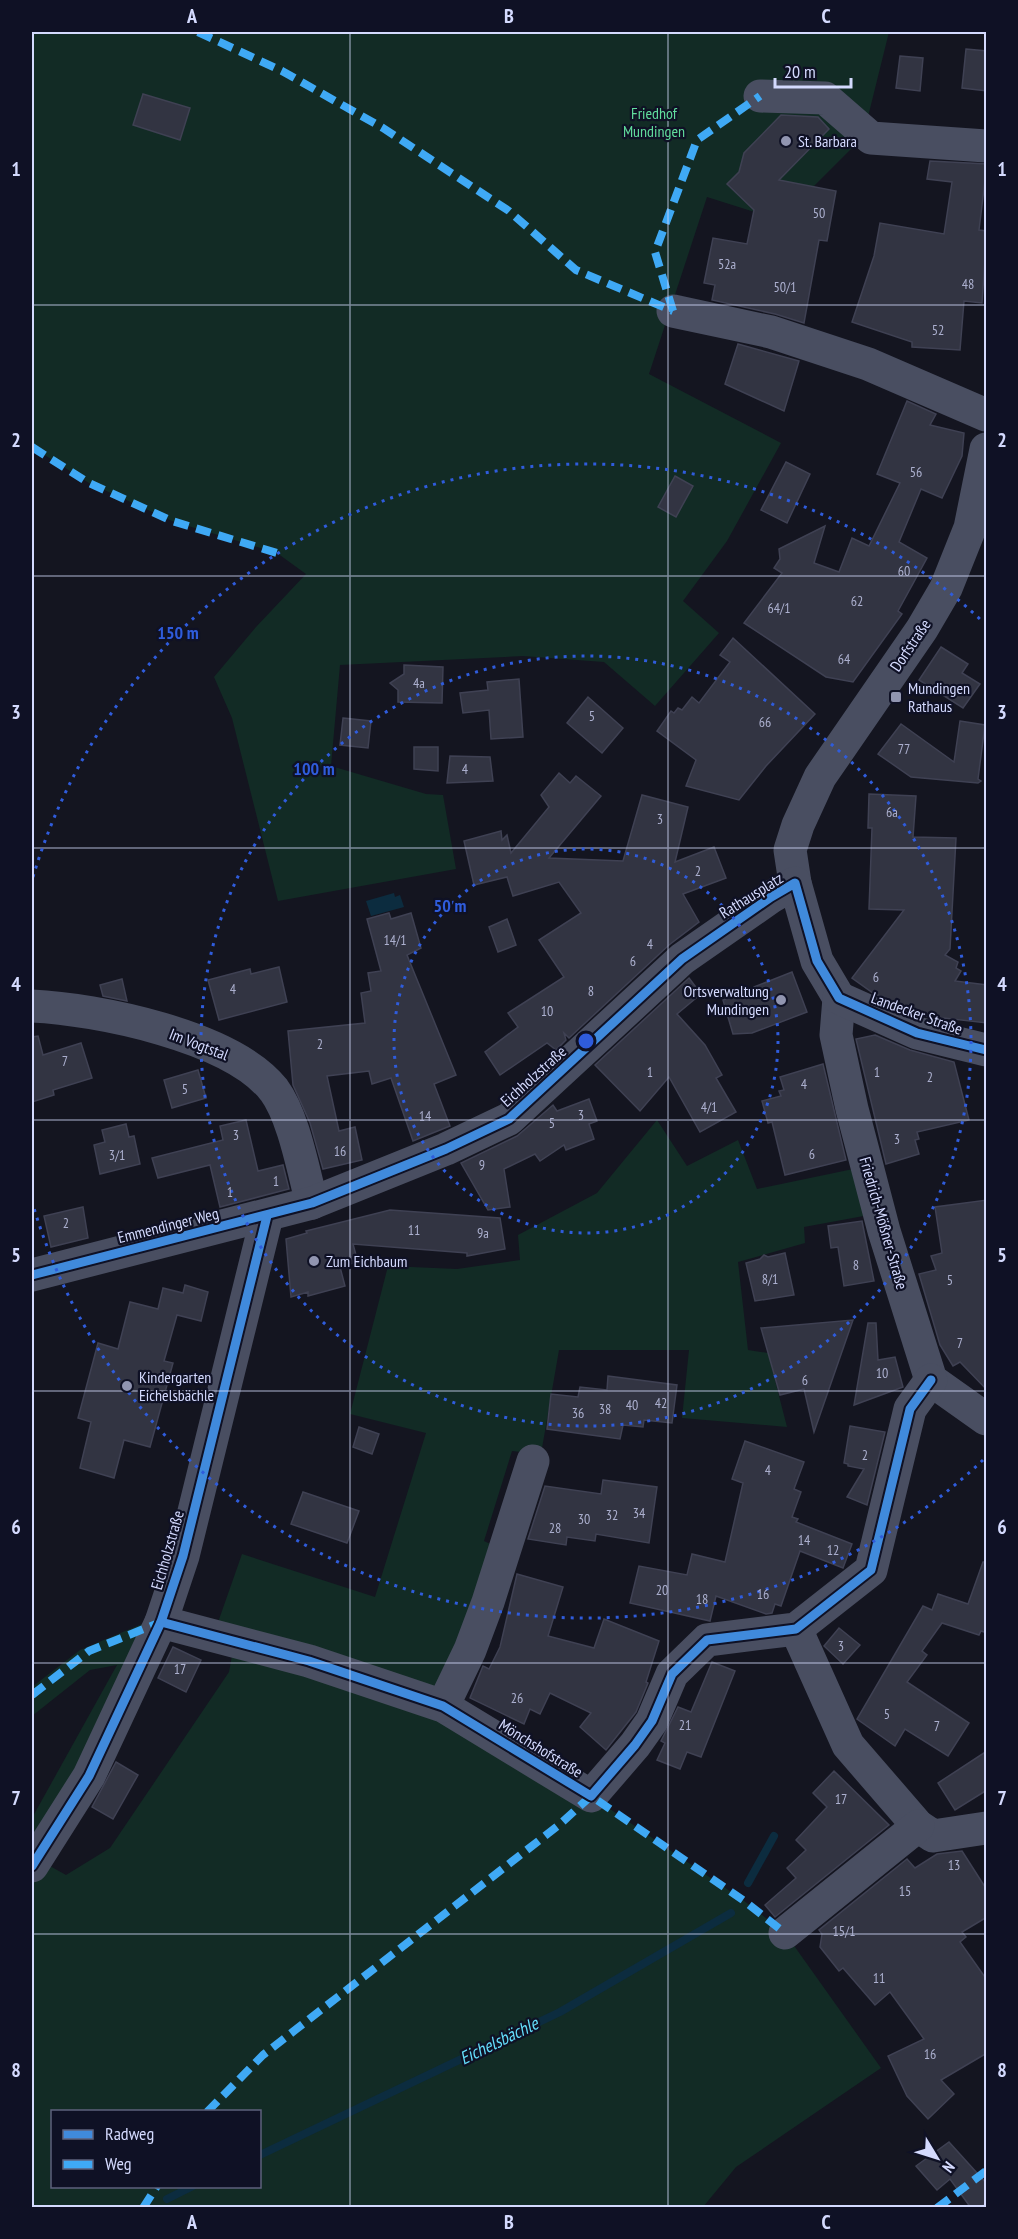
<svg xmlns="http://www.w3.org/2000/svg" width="1018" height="2239" viewBox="0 0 1018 2239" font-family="'PT Sans Narrow',sans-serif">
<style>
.green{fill:#122b25;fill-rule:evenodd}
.water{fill:#0c2c3f}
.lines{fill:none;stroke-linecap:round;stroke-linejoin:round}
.stream{stroke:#0c2c3f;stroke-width:8}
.building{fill:#323442;stroke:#3f4153;stroke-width:1.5}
.minor{stroke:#494e61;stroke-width:33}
.quiet{stroke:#3fa9f5;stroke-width:8;stroke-dasharray:15 8;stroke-linecap:butt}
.cycleway-casing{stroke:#0f1125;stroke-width:13}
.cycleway{stroke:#408adc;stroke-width:9}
.grid{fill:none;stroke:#d4dafe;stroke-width:1.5;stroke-opacity:0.55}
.ring{fill:none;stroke:#2f5cdc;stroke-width:3;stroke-dasharray:3 6}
.poi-dot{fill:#9195b0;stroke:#0f1125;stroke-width:2}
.labels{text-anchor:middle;stroke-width:4.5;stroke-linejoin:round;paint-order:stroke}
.number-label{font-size:14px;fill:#acb0cf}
.park-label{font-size:16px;fill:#61dd9d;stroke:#0f1125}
.poi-label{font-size:16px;fill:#d4dafe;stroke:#0f1125;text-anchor:start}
.street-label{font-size:16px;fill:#d4dafe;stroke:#0f1125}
.water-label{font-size:18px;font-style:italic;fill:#64defc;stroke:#0f1125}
.centre{fill:#2f5cdc;stroke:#0f1125;stroke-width:3}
.ring-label{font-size:18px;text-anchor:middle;font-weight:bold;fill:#2f5cdc;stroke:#0f1125;stroke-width:4.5;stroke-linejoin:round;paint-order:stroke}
.neatline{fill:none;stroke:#d4dafe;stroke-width:2}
.grid-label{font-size:20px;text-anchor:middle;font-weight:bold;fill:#d4dafe}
</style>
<rect width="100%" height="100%" fill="#141520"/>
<!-- green -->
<g class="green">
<path d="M32,32H889L863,137L780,220L707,197L649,374L781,443L727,541L683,601L719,633L655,706L604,662L523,656L340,665L331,766L426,794L443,795L456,869L278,901L232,718L214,677L256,627L306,574L277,553L172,521L89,483L32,447Z"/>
<path d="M657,1120L687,1166L738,1140L757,1189L858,1168L869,1215L804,1227L805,1243L738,1262L748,1350L768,1353L787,1427L682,1418L689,1350H559L541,1454L512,1451L484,1541L499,1548L436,1703L591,1796L743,1900L785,1933L881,2068L736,2167L703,2207H32V1818L117,1665L90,1670L32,1716V1687L80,1650L149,1621L32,1856L66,1875L110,1848L229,1672L236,1634L216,1628L242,1554L375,1597L426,1433L350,1414L388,1266L457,1269L520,1260L518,1235L597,1193ZM52,2112H260V2186H52Z"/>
</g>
<!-- water -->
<path class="water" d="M394,893L395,897L400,895L404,907L371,916L366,901Z"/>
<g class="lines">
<!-- stream -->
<g class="stream">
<path d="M748,1883L774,1836"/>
<path d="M260,2155L560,2012L731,1913"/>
<path d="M167,2199L193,2186"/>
</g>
</g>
<!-- building -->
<g class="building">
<path d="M966,49L987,51V91L962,88Z"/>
<path d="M900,56L923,58L920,91L896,88Z"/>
<path d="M143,94L190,108L180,140L133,125Z"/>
<path d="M781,115L818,117L829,129L779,180L836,191L827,241L819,240L804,323L775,314L712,300L715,285L704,283L713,238L747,244L754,210L727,184L739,172L744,153Z"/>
<path d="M930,161L987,164L979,230L987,231L982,303L964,301L960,350L912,347V342L852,322L874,256L880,223L944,234L952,182L927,179Z"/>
<path d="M738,344L799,361L784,411L725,384Z"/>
<path d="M907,401L936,414L930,425L964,433L962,456L942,498L921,489L899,542L927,558L898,611L902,614L853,682L826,677L744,623L782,573L774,568L780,559L779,549L825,526L814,563L839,572L852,538L869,546L900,483L877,474Z"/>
<path d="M786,462L810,474L787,523L761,510Z"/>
<path d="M675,476L693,486L676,517L658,507Z"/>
<path d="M733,638L815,714L766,766L739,800L686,786L696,760L657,731L671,711L674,713L678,708L682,710L692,697L699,703L730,662L720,655Z"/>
<path d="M941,647L968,664L962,673L980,684L963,708L919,680Z"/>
<path d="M404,665L443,667L442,703L398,702V690L390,683L404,674Z"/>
<path d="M519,679L523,737L491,739L489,710L463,713L460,693L488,690L487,682Z"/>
<path d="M588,697L623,728L602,753L567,723Z"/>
<path d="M343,718L371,721L368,748L340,745Z"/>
<path d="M960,721L985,725L978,779L981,781L978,783L911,777L878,754L901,724L954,762Z"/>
<path d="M414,747H438V771L414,769Z"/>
<path d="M450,756L490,757L493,781L447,783Z"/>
<path d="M559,773L570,783L576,776L601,796L549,858L623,861L642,795L688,807L675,862L714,847L726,878L683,894L699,922L669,945L569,1038L564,1033L566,1040L556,1050L547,1043L500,1075L485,1052L518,1027L508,1013L564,977L539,940L581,913L559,882L513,896L507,877L474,885L464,841L501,831L502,840L507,835L511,853L549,807L541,795Z"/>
<path d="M869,794L916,796L913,837L956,838L950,949L945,955L958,962L956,968L961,971L955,981L987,985V1023L944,1018L943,1020L923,1015L873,993L852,978L904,910L869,909L872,828H868Z"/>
<path d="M389,913L391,919L411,913L421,948L407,955L456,1075L434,1084L450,1126L413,1141L391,1078L372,1084L369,1071L327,1076L339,1131L355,1127L362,1160L323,1169L310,1123L293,1085L288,1031L365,1023L361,993L371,991L368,973L381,971L367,919Z"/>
<path d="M507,919L516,945L498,952L489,927Z"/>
<path d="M279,967L287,1002L219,1020L208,980L250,969L251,974Z"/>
<path d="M792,972L807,1012L752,1033L733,1034L723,1000L755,990L754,987Z"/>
<path d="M689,978L701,994L677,1014L705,1045L722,1075L716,1078L736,1112L700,1132L669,1077L640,1111L595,1065Z"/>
<path d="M122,979L127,1001L103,996L100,985Z"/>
<path d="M875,1035L910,1050L954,1062L969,1120L917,1132L919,1139L915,1140L919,1154L886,1164L856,1039Z"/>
<path d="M38,1036L43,1055L81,1043L92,1078L53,1090L54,1095L32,1102V1037Z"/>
<path d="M823,1064L846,1160L785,1175L772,1122L768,1123L762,1101L781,1096L779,1091L784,1090L780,1077Z"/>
<path d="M198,1070L206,1098L172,1108L164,1080Z"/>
<path d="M589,1099L597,1121L589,1124L594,1139L566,1150L564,1145L540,1161L535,1154L504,1169L510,1207L488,1210L461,1163L517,1136L553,1105L557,1111Z"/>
<path d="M246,1120L258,1171L283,1165L289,1189L220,1207L210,1165L158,1178L152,1158L223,1140L220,1126Z"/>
<path d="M126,1124L129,1137L134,1136L140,1164L100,1174L94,1145L105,1142L102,1130Z"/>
<path d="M987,1200V1390L960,1362L953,1366L940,1345L919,1274L936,1270L931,1256L942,1253L935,1207Z"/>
<path d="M83,1207L88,1238L51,1247L44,1216Z"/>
<path d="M390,1210L500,1218L505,1249L467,1256V1253L353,1244L356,1255L351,1257L353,1263L340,1267L345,1286L308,1296V1292L291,1297L286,1239L307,1233L306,1231Z"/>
<path d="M862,1221L874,1281L844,1286L838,1247L831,1248L828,1226Z"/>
<path d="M785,1253L794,1295L755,1301L746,1263L760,1259L764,1255L768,1257Z"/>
<path d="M185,1285L208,1292L201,1321L177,1315L164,1361L173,1363L150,1447L124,1440L114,1478L80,1468L91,1422L78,1418L98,1343L118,1349L130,1302L158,1309L163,1288L183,1293Z"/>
<path d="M853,1320L814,1432L804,1389L780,1395L761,1328Z"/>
<path d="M868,1323H876L878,1360L895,1357L903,1387L854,1405Z"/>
<path d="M608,1376L677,1385L672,1423L644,1420L643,1427L623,1425L620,1439L547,1429L551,1394L578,1397L580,1387L607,1390Z"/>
<path d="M850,1426L885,1432L867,1505L847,1497L864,1469L848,1466V1464L844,1463Z"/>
<path d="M359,1427L379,1434L372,1454L353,1447Z"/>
<path d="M745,1441L804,1462L794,1489L801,1492L792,1517L798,1519L796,1522L852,1544L843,1568L800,1551L781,1606L775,1604L772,1613L766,1614L716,1596L710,1621L630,1603L639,1566L687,1575L692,1554L725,1562L743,1483L732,1479Z"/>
<path d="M603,1480L657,1487L649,1543L596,1534L595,1541L567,1537L566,1545L528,1539L545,1486L601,1494Z"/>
<path d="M303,1492L359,1511L347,1543L291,1524Z"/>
<path d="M983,1562H987V1633L981,1631L979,1635L942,1623L922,1651L927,1655L907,1682L969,1723L948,1756L905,1729L895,1746L857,1719L923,1606L932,1610L938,1594L968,1604Z"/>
<path d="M517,1574L563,1587L548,1636L594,1648L604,1619L659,1641L646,1682L648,1683L636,1712L606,1750L580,1727L591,1713L550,1693L540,1714L530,1709L524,1724L470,1698L483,1666L489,1669L500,1647Z"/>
<path d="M839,1628L860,1645L843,1664L824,1646Z"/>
<path d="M173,1647L201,1660L186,1692L158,1678Z"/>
<path d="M712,1662L735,1671L701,1757L687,1752L680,1769L657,1760L665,1743L661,1741L678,1707L691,1712Z"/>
<path d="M987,1751V1790L955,1810L938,1783Z"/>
<path d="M116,1762L138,1775L113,1819L92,1807Z"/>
<path d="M834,1771L889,1825L775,1917L765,1905L796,1878L787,1868L806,1850L796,1840L827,1807L813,1793Z"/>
<path d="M962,1851L987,1890V1917L962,1932L966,1937L960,1942L987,1980V2053L941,2080L954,2094L928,2119L907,2096L888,2056L924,2039L890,1992L875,2005L843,1968L839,1971L820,1947L822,1934L819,1930L907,1859L915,1868L937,1854Z"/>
<path d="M949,2142L987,2184V2202L979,2208H971L950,2179L937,2190L916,2166Z"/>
</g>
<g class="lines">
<!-- minor -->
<g class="minor">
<path d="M760,96L825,98L871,138L986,146"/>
<path d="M673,311L771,332L868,364L986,415"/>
<path d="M839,998L817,961L795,883L790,850L798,825L820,777L922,629L946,588L970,528L986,449"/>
<path d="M839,998L836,1035L852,1109L884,1231L931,1380L986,1419"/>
<path d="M839,998L917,1033L986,1050"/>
<path d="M32,1006C97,1009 232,1036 274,1090C294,1117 303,1170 312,1203"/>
<path d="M32,1275L312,1203L446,1149L509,1119L682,959L771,897L795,883"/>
<path d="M161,1622L309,1661L443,1706L591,1796L635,1745L652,1721L672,1674L707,1640L796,1629L871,1570L910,1409L931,1380"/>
<path d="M796,1629L848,1745L918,1826L933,1836L986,1828"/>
<path d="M443,1706L470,1650L488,1602L533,1461"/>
<path d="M32,1866L89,1776L161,1622L183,1556L267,1216"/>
<path d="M785,1933L918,1826"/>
</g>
<!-- quiet -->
<g class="quiet">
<path d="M198,32L282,71L383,128L509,211L576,270L673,311"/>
<path d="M673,311L655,252L697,140L760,96"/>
<path d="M32,447L89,483L172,521L277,553"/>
<path d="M32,1695L89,1651L161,1622"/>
<path d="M207,2112L263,2055L559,1825L591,1796L743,1900L785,1933"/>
<path d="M143,2208L157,2186"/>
<path d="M937,2208L986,2171"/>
</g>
<defs>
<g id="cycleway">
<path d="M32,1275L312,1203L446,1149L509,1119L682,959L771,897L795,883L817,961L839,998L917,1033L986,1050"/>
<path d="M161,1622L309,1661L443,1706L591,1796L635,1745L652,1721L672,1674L707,1640L796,1629L871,1570L910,1409L931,1380"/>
<path d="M32,1866L89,1776L161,1622L183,1556L267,1216"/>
</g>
</defs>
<!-- cycleway casing -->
<use href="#cycleway" class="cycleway-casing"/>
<!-- cycleway -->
<use href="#cycleway" class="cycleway"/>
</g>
<!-- grid -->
<path class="grid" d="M350,32V2208M668,32V2208M32,305H986M32,576H986M32,848H986M32,1120H986M32,1391H986M32,1663H986M32,1934H986"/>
<!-- distance rings -->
<g class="ring">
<circle cx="586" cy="1041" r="192"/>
<circle cx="586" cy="1041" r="385"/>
<path d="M983 1460A577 577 0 0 1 33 1205M33 877A577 577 0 0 1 983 622"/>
</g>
<!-- markers -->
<g class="poi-dot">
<circle cx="786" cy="141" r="6"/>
<rect x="890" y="691" width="12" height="12" rx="3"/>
<circle cx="781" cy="1000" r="6"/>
<circle cx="314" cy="1261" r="6"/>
<circle cx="127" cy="1386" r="6"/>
</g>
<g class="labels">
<!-- number labels -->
<g class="number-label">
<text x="819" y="218">50</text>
<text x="727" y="269">52a</text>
<text x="968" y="289">48</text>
<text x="785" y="292">50/1</text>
<text x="938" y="335">52</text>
<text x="916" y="477">56</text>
<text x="904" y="576">60</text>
<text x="857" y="606">62</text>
<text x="779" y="613">64/1</text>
<text x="844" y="664">64</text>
<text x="419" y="688">4a</text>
<text x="592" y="721">5</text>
<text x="765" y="727">66</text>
<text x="904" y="754">77</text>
<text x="465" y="774">4</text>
<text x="892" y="817">6a</text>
<text x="660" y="824">3</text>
<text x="698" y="876">2</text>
<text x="395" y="945">14/1</text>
<text x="650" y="949">4</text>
<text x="633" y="966">6</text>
<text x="876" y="982">6</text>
<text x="233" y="994">4</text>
<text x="591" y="996">8</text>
<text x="547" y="1016">10</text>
<text x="320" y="1049">2</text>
<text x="65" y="1066">7</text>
<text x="650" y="1077">1</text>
<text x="877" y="1077">1</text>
<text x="930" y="1082">2</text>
<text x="804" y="1089">4</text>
<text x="185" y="1094">5</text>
<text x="709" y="1112">4/1</text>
<text x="581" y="1120">3</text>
<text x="425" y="1121">14</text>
<text x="552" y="1128">5</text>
<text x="236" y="1140">3</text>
<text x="897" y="1144">3</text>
<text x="340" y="1156">16</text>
<text x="812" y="1159">6</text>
<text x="117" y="1160">3/1</text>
<text x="482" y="1170">9</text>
<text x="276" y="1186">1</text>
<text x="230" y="1197">1</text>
<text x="66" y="1228">2</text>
<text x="414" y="1235">11</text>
<text x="483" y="1238">9a</text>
<text x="856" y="1270">8</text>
<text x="770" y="1284">8/1</text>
<text x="950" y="1285">5</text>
<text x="960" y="1348">7</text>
<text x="882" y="1378">10</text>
<text x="805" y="1385">6</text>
<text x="661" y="1408">42</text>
<text x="632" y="1410">40</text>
<text x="605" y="1414">38</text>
<text x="578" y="1418">36</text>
<text x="865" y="1460">2</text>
<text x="768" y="1475">4</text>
<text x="639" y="1518">34</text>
<text x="612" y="1520">32</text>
<text x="584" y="1524">30</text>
<text x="555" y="1533">28</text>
<text x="804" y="1545">14</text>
<text x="833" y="1555">12</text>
<text x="662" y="1595">20</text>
<text x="763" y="1599">16</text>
<text x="702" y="1604">18</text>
<text x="841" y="1651">3</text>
<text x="180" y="1674">17</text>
<text x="517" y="1703">26</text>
<text x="887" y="1719">5</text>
<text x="685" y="1730">21</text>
<text x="937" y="1731">7</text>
<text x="841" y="1804">17</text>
<text x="954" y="1870">13</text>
<text x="905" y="1896">15</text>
<text x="844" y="1936">15/1</text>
<text x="879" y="1983">11</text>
<text x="930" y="2059">16</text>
</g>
<!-- park labels -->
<g class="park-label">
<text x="654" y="119">Friedhof<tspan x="654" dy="18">Mundingen</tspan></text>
</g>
<!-- poi labels -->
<g class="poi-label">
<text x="798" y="147">St. Barbara</text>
<text x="908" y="694">Mundingen<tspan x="908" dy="18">Rathaus</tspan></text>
<text x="769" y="997" text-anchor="end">Ortsverwaltung<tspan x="769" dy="18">Mundingen</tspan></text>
<text x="326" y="1267">Zum Eichbaum</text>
<text x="139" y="1383">Kindergarten<tspan x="139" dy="18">Eichelsbächle</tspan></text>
</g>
<!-- street labels -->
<g class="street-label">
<text transform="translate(910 645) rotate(-56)" y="6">Dorfstraße</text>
<text transform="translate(751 895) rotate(-32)" y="6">Rathausplatz</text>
<text transform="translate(917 1013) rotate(20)" y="6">Landecker Straße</text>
<text transform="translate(199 1044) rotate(21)" y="6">Im Vogtstal</text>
<text transform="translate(533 1076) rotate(-42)" y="6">Eichholzstraße</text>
<text transform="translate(884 1223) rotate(74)" y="6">Friedrich-Mößner-Straße</text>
<text transform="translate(168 1225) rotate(-14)" y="6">Emmendinger Weg</text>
<text transform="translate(167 1550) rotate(-74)" y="6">Eichholzstraße</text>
<text transform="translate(541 1748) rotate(32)" y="6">Mönchshofstraße</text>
</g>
<!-- water labels -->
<g class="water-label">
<text transform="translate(499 2041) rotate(-26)" y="6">Eichelsbächle</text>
</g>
</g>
<circle cx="586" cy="1041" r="9" class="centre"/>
<g class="ring-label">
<text x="178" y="639">150 m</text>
<text x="314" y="775">100 m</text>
<text x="450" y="912">50 m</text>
</g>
<!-- border -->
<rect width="1018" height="2239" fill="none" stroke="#0f1125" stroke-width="66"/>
<!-- legend -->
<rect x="51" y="2110" width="210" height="78" fill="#0f1125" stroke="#5e617c" stroke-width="1.5"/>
<rect x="63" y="2130" width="30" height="9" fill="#408adc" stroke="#5e617c" stroke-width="1.5"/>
<text x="105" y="2140" font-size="18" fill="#d4dafe">Radweg</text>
<rect x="63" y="2160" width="30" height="9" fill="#3fa9f5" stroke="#5e617c" stroke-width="1.5"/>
<text x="105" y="2170" font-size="18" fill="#d4dafe">Weg</text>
<!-- north arrow -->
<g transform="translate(937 2158) rotate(128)" stroke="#0f1125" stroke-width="4.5" paint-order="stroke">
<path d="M0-4.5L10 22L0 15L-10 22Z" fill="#d4dafe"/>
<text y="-9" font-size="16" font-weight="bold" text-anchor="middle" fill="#d4dafe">N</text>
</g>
<!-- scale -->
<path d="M775 78v9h76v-9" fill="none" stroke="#d4dafe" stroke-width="3"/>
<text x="784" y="78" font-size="18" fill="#d4dafe" stroke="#0f1125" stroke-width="4.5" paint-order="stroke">20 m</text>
<rect x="33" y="33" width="952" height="2173" class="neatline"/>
<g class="grid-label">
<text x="192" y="23">A</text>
<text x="509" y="23">B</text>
<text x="826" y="23">C</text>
<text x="16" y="176">1</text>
<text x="1002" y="176">1</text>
<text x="16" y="447">2</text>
<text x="1002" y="447">2</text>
<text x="16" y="719">3</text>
<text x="1002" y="719">3</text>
<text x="16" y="991">4</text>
<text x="1002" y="991">4</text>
<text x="16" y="1262">5</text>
<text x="1002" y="1262">5</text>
<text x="16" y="1534">6</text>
<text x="1002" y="1534">6</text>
<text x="16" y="1805">7</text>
<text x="1002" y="1805">7</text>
<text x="16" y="2077">8</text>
<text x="1002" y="2077">8</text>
<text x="192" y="2229">A</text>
<text x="509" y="2229">B</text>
<text x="826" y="2229">C</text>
</g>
</svg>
